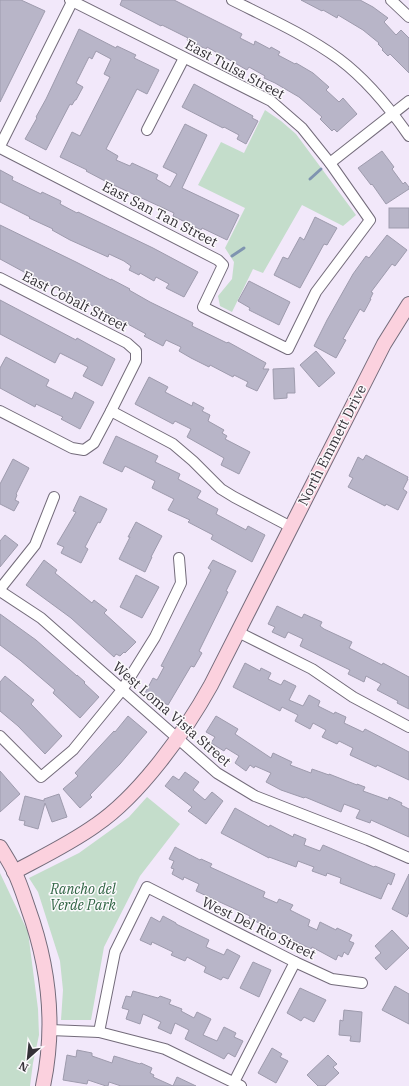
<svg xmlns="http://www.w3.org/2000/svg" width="409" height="1086" viewBox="0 0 409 1086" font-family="'IBM Plex Serif',serif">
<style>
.green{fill:#c4ddcb}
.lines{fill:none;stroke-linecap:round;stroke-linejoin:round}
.stream{stroke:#7f94b0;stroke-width:3}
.building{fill:#b8b5c8;stroke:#9e9bad}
.street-casing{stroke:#736b7a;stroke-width:12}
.secondary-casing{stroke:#736b7a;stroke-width:16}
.street{stroke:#fff;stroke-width:10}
.secondary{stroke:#fbd1de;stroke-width:14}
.labels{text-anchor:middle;stroke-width:3;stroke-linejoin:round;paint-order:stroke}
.street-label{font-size:14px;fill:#343037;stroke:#fbf9fc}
.park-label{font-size:14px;font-style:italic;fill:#2f6443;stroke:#fbf9fc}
</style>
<rect width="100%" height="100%" fill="#f2e8fa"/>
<!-- green -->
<g class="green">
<path d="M265,110L281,121L296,134L356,215L343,226L302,205L263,273L253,269L232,312L220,306L218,296L232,279L234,262L225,248L245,208L198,185L221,142L244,153Z"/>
<path d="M147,797L180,824L140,876L104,947L91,1020H61L63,990L60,961L38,892L29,878L79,853L129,817Z"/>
<path d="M0,873L28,932L38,1009L39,1035L33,1063L30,1086H0Z"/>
</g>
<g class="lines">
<!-- stream -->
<g class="stream">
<path d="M310,179L321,169"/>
<path d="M232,256L244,248"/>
</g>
</g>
<!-- building -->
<g class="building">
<path d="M0,0H21L45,11L0,102Z"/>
<path d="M122,0H174L242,34L240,38L254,45L255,41L270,49L271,47L280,52L278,55L295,64L296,63L313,73L329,87L326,90L339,102L343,98L357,114L337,132L334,129L332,131L320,119L322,117L299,97L275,83L264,78L265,76L249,67L247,70L207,47L206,49L187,40L188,38L162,25L161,26L120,5Z"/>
<path d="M301,0H360L373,7L388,18L384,22L396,35L401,30L409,38V73L390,54L388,56L382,50L383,49L378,44L379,43L363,30L338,15L337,18L323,10L322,11Z"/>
<path d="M79,29L116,48L117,46L136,55L134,58L159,70L147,94L137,89L106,149L118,156L116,160L130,166L132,163L158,175L156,179L170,187L177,174L163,167L185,124L207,135L182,188L239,215L227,240L202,228L201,230L173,216L174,213L105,181L86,171L87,170L60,157L72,132L80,136L110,77L104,74L111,59L96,51L92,59L89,57L76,83L83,87L76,100H75L72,105L70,104L46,150L25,139L37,118L36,117L46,99Z"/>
<path d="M194,84L253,116L252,118L258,121L246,144L237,139L239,135L224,127L223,128L182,107Z"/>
<path d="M382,151L394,167L392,169L403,184L405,182L409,187V189L386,204L372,184L371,185L358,168Z"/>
<path d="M0,170L13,177L12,180L41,194L42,192L61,201L60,204L77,213L78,212L153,248L198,272L184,297L166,288L169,284L156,277L154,281L140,273L139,275L129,270L131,266L124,261L109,254L108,257L70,240L52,230L53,229L29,218L30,217L0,202Z"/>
<rect x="389" y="208" width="20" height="20"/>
<path d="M315,217L337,228L327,245L324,244L300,288L274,275L283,257L288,259L300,237L304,240Z"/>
<path d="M0,225L76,262L111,280V279L130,289L129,290L150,302L193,323L192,326L227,343L228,342L266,363L263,369H269L257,391L246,386L248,382L234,375L233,377L210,365L209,367L191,358L179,351L181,347L166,340L163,346L144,336L146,334L115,317L24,272L0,259Z"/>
<path d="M387,235L407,250L395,266L392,264L371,292L373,293L370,299H371L364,312L360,309L343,339L346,340L336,358L314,346L327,320L353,274L366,256L369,258Z"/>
<path d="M249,281L290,302L279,325L249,310L250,308L238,301Z"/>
<path d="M0,300L76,340L77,338L115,359L102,386L83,376L88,367L60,353L55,363L0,334Z"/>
<path d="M316,351L335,373L319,387L300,365Z"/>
<path d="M6,357L49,380L46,386L72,399L75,392L94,402L80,429L61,419L63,417L36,404L35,407L0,388V368Z"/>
<path d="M294,368L295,393H287V398L274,399L273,369Z"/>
<path d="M149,377L168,387L165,392L192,406L193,402L204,408L202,411L210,415L208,421L224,430L222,433L227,436L225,439L250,452L239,474L221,465L224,458L187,437L191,429L175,421L173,424L135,404Z"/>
<path d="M116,436L158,456L155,462L180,474L178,479L201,491L197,498L218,509L216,514L246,530L248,526L265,535L252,562L211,539L213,535L188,522L190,520L168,510L174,499L152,488L155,481L125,466L122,472L103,463Z"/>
<path d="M366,455L408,477L407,479H408L403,489L407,492L398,510L386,504L385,506L348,487L353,478L349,476L358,457L363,460Z"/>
<path d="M13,459L29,468L16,494L17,495L15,500L19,502L14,511L0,504V484Z"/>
<path d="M80,496L107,509L100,523L98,522L85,547L88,549L81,563L61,553L64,547L57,544L76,512L73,511Z"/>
<path d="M136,522L162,536L151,557H152L145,572L119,559L130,537H128Z"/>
<path d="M5,535L18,545L0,567V541Z"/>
<path d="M44,560L57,570L55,573L92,603L94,600L107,610L104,613L136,642L125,653L124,652L120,656L116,654L114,657L71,618L26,585Z"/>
<path d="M213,560L236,571L226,591L228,592L199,651L202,653L194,667L191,666L168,705L145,693L153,678L157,680L164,667L161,666L211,570L208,568Z"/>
<path d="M136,575L159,587L142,618L120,607Z"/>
<path d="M277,606L302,618L304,614L322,622L320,626L324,629L352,642L349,648L382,665L383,663L409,677V709L397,703L398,701L377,690L381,684L366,676L364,682L348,674L350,670L300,646L303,639L288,632L285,638L272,632L275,627L268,624Z"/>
<path d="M0,614L36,640L77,676V675L85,682L84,683L99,697L80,718L53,693L55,690L20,660L0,645Z"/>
<path d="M245,663L260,671L261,668L271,673L268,679L281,685L284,680L296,686L289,700L303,706L309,695L320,701L318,706L334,714L335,712L346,717L344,723L363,732L365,729L409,752V780L377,765L376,767L350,755L353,748L339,741L337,744L322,737L326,730L313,723L310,729L295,721L298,715L282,707L280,711L233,687Z"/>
<path d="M5,676L34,700L31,704L62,736L45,754L18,726L0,711V682Z"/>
<path d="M128,716L147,732L120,764L90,795L92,797L80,808L63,789L78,776L75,773L114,731L115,732Z"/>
<path d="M216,716L238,729L235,734L271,758L273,753L292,762L290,765L311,773L312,769L329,775V774L357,785V784L365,787L363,791L388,800L389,797L402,803L401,805L409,809V837L371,820L370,823L356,818L360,810L344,804L341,812L305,797L304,798L281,790L266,782L271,773L255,766L254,768L250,765L246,771L235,763L239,756L226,748L224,751L211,743L215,737L206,732Z"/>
<path d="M0,771L20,794L0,812Z"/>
<path d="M185,772L199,782L193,790L205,800L212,792L223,801L206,824L188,811L192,807L165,786L173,776L179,780Z"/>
<path d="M59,794L67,817L52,822L45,803L38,829L24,825L25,821L19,820L25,796L44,801V799Z"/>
<path d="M235,808L269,827L270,825L293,837L294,834L306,839L304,845L320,851L323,845L374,867L375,866L395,874L391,885L388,883L381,899L340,883L341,878L327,873L326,876L312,871L314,867L298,861L296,867L269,857V858L221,833Z"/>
<path d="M175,847L200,860L201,859L212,864L210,867L265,892L263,897L277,903L279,899L293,905L290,910L310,920L308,926L317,930L320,922L336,930L337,928L352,935L349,941L354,943L348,955L344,952L342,957L338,955L336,960L312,947L311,949L249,918L250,916L196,891L199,884L184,877L183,880L172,874L174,869L171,868L174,861L169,859Z"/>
<path d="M409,874V912L407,917L392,909Z"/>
<path d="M163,916L176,923V924L209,940L206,947L224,955L227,949L240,956L228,979L223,977L221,980L204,972L206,967L187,957L185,961L171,955L173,952L152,942L151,945L140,940L151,917L160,922Z"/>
<path d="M392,930L409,948L386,970L375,958L381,953L375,946Z"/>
<path d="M253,962L271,970L259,997L240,988Z"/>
<path d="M395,986L409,994V1024L382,1010Z"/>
<path d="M300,988L326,1000L314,1022L304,1017L301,1021L287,1013Z"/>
<path d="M133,991L158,998L160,996L171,1000L169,1004L182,1009L181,1011L194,1018L197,1012L211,1019L203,1035L217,1041L224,1027L236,1033L234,1037L243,1041L235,1057L228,1053L224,1059L185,1039L189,1030L175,1023L171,1034L158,1028L161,1022L143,1014L140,1024L126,1019L129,1010L122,1008L126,996L131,997Z"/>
<path d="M344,1010L362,1012L360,1042L350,1041L351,1036L339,1035L340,1020L343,1021Z"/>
<path d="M272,1048L282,1054L280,1057L288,1061L276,1083L258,1073Z"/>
<path d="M77,1050L92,1053V1056L112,1063L114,1056L140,1064L141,1063L152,1068L150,1073L154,1075L153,1077L173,1086H121L109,1082L108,1086H106L88,1080L87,1084L63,1080L67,1055L76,1057Z"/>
<path d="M328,1055L337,1064L333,1067L339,1073L325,1086H318L307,1075Z"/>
<path d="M177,1077L196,1086H173Z"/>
</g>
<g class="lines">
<defs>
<g id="street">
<path d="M232,0C268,18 306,35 339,59C367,80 389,107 409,136"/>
<path d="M391,0L409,17"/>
<path d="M147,130L184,58"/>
<path d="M0,146L73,0"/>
<path d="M0,148L218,260L223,265L203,307L288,349L316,292L370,220L330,163L302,128L271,101L70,0"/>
<path d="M330,163L409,101"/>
<path d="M0,278L127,343L136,351V361L111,411L94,443L84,450L72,448L0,411"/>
<path d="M111,411L173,444L193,461L221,489L234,497L291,527"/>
<path d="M0,589L35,545L54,497"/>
<path d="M0,591L41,618L217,773L255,796L368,840L409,858"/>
<path d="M238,632L312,669L353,697L409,727"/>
<path d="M0,736L41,777L73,750L122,690L155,637L181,583L179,558"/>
<path d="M50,1030L99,1032L165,1049L241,1086"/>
<path d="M99,1032L115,952L147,887L295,962L332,979L362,983"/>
<path d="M234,1082L295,962"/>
</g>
<g id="secondary">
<path d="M0,847C5,855 10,863 14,871C20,883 24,896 28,908C49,966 56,1025 43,1086"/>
<path d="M14,872C42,857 71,843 96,825C140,795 185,732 211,685L384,344L409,304"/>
</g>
</defs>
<!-- street casing -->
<use href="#street" class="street-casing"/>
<!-- secondary casing -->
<use href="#secondary" class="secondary-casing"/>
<!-- street -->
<use href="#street" class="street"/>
<!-- secondary -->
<use href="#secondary" class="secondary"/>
</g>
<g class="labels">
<!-- street labels -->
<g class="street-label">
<text transform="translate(235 69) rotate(28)" y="5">East Tulsa Street</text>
<text transform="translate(160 214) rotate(27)" y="5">East San Tan Street</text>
<text transform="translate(75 301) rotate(27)" y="5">East Cobalt Street</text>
<text transform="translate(332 445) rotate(-63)" y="5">North Emmett Drive</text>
<text transform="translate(172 714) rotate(41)" y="5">West Loma Vista Street</text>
<text transform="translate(259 928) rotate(26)" y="5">West Del Rio Street</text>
</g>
<!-- park labels -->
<g class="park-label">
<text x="83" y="894">Rancho del<tspan x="83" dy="16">Verde Park</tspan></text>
</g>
</g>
<!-- north arrow -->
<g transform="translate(28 1058) rotate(207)" stroke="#fbf9fc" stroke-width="3" paint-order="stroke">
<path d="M0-3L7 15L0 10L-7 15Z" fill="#343037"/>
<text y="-6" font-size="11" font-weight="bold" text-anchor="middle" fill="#343037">N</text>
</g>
</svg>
